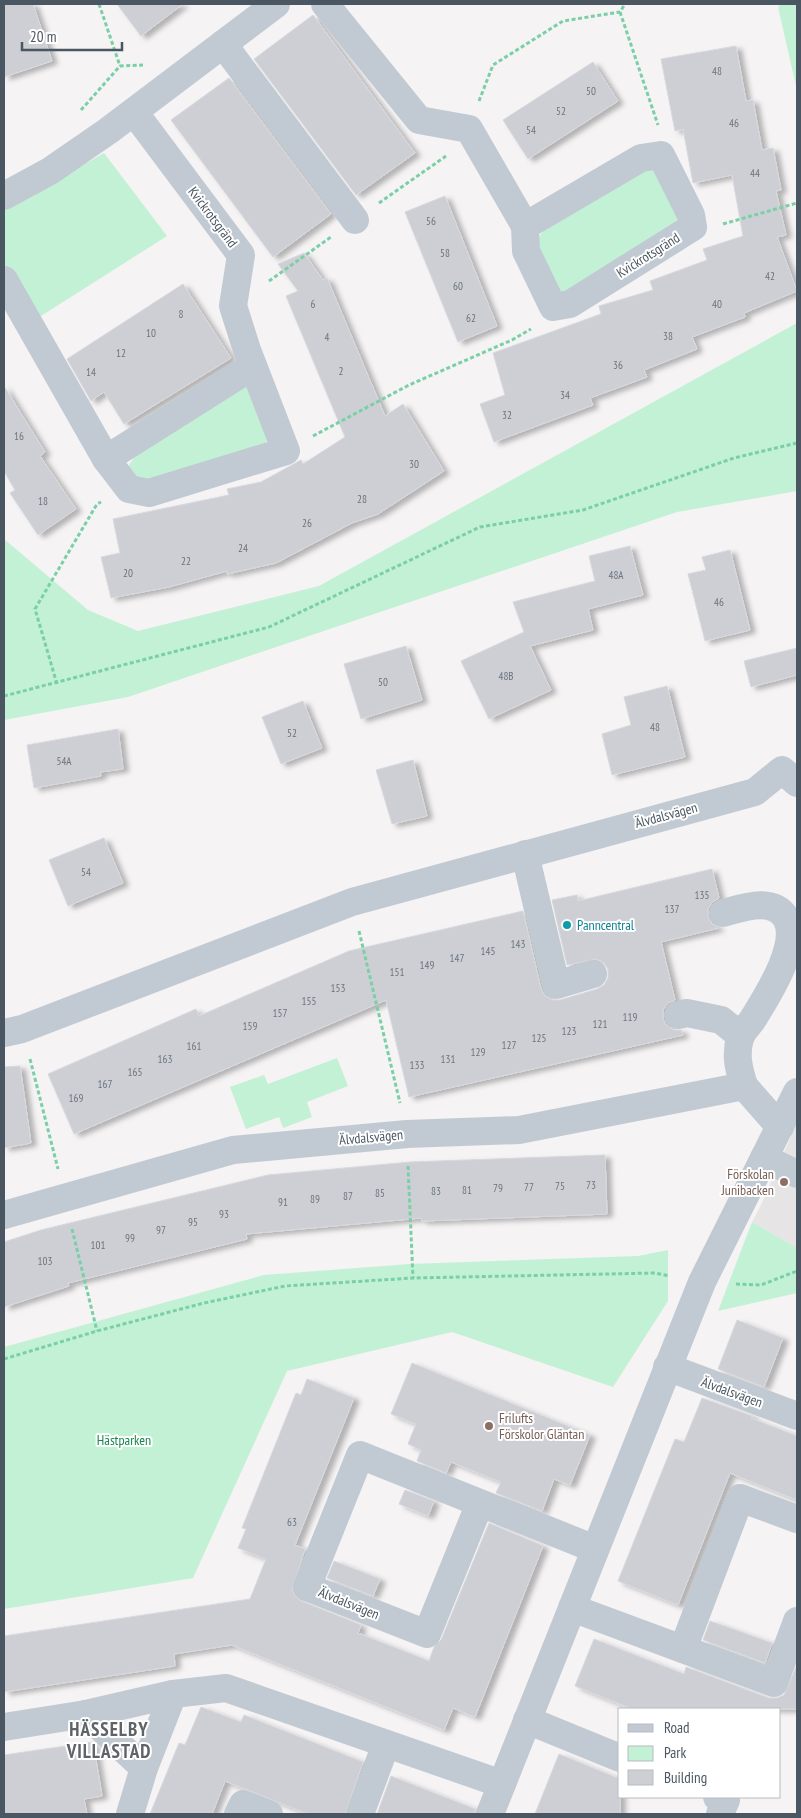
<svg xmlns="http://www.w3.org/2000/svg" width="801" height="1818" viewBox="0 0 801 1818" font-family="'PT Sans Narrow',sans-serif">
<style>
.education{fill:#e6e4e5}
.green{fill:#c3f1d5}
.building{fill:#cdcfd5;stroke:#d7d9de;filter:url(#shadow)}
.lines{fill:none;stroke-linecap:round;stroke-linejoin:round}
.path{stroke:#7ad0a6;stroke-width:3;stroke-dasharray:4 2.5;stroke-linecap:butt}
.minor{stroke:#c1cad2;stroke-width:28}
.culture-dot{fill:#0f9aa8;stroke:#fff;stroke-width:2}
.education-dot{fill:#8d6e63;stroke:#fff;stroke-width:2}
.labels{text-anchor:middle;stroke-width:4;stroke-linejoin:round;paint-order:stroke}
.number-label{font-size:11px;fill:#6b747e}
.street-label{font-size:14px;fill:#4a5661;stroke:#fff}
.culture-label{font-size:14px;fill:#0d838f;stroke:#fff;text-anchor:start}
.education-label{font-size:14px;fill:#785e54;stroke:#fff;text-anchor:end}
.park-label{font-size:14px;fill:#17864f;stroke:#fff}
.district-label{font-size:19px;font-weight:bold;letter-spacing:1px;fill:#5f6368;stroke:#fff}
</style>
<defs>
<filter id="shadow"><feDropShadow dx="5.5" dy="3" stdDeviation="2.5" flood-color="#0004"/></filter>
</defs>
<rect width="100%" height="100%" fill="#f5f3f3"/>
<!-- education -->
<path class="education" d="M797,1123V1248L752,1222L761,1205Z"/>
<!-- green -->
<g class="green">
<path d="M781,4H797V90L778,7Z"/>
<path d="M104,153L167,236L33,321L4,271V210Z"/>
<path d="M646,167L660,169L681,227L562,294L550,284L536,244L543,230Z"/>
<path d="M797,323V491L677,512L128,697L4,720V539L88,610L138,631L319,586Z"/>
<path d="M255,386L268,438L264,448L141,482L131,477L129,465L137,453L242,387Z"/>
<path d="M337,1058L348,1086L307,1102L312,1117L283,1128L279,1117L246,1129L230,1087L264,1075L268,1084Z"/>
<path d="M752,1222L797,1248V1293L718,1311Z"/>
<path d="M668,1250V1301L613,1387L452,1332L287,1371L193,1578L4,1609V1347L264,1275L410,1264L638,1256Z"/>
</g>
<!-- building -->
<g class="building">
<path d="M4,4H33L52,61L4,77Z"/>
<path d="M117,4H183L141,36Z"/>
<path d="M313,15L415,153L356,195L254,59Z"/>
<path d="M736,46L746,101L753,100L762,150L773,148L781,190L776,191L786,235L777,237L797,291L744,313L745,317L692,337L697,349L644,370L647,377L590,398L593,405L494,442L480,404L505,395L493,353L601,314L599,306L653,290L650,281L707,260L703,249L743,236L732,175L693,183L683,129L675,131L661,59Z"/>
<path d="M593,62L618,101L528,159L503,120Z"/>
<path d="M229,78L331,214L273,257L171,120Z"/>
<path d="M445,196L497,326L458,342L405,212Z"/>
<path d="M304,253L323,280L327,278L385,416L403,404L444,471L378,514L352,523L276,563L227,574V571L169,587L111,598L101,557L120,553L113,519L229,495L227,489L261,482L301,460L303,464L345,437L286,296L298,291L278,264Z"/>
<path d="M183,284L231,358L124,424L104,392L91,401L67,359Z"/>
<path d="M4,386L45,452L40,456L76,509L38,535L10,493L15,490L4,471Z"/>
<path d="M630,546L643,595L588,609L593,630L530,646L551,690L489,719L461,661L524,632L513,602L595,581L589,556Z"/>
<path d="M730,550L750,630L705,641L688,574L706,570L702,557Z"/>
<path d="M406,646L422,700L361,719L344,664Z"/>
<path d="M797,648V675L751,687L744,661Z"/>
<path d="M667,686L685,757L612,775L602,734L631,725L624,697Z"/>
<path d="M303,701L322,748L281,764L262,717Z"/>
<path d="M118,729L123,769L100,772L101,776L34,788L27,745Z"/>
<path d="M413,760L427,816L392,824L376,770Z"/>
<path d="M104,838L123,883L68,906L49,860Z"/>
<path d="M712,869L719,898L712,902L708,909V917L712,924L719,928L661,942L675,1000L668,1003L663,1010V1019L666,1025L673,1030H681L683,1035L409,1097L386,1000L74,1134L48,1074L196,1009L199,1016L349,951L523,911L541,989L545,996L552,1000H560L597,989L604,985L608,978V969L603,962L596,959L567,965L552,900L577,895L578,901Z"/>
<path d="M20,1066L31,1143L4,1148V1067Z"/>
<path d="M605,1155L607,1214L422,1221L421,1218L246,1234L247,1239L68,1283L69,1286L4,1307V1242L41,1230L268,1175L410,1162Z"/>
<path d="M737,1320L783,1338L764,1387L718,1369Z"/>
<path d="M412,1363L590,1435L570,1485L554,1479L542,1511L496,1493L501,1482L451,1462L446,1473L417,1461L421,1450L408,1444L416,1424L391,1414Z"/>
<path d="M307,1379L354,1398L295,1545L305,1549L292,1589L295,1596L301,1601L361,1625L358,1633L429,1661L434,1647L441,1640L489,1523L543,1546L475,1717L453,1708L444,1730L232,1645L174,1654L175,1666L4,1692V1636L250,1599L266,1559L238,1548L246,1529L242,1528L296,1393L301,1395Z"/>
<path d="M702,1398L752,1416L751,1418L797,1436V1500L730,1473L678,1605L618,1581L675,1439L684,1442Z"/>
<path d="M405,1490L434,1501L428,1516L399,1504Z"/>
<path d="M334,1561L380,1579L373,1596L327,1578Z"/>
<path d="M710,1621L772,1643L765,1663L703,1640Z"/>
<path d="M594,1639L684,1674L686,1667L769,1698H777L784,1695L797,1665V1709H632L575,1686Z"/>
<path d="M201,1707L241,1722L244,1715L363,1762L345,1814H308L225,1781L212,1814H150L179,1743L185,1745Z"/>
<path d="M93,1742L102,1796L84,1799L87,1814H4V1755Z"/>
<path d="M559,1754L620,1779V1814H535Z"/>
<path d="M391,1776L475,1809V1814H377Z"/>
</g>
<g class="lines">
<!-- path -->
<g class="path">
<path d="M99,4L120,66"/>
<path d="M620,12L658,125"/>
<path d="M479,101L493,65L563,21L620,12L625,4"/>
<path d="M81,110L120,66L143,65"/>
<path d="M379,203L446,156"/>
<path d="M723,224L797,203"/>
<path d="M269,281L331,237"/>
<path d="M313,436L409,385L512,340L531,329"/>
<path d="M57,684L35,609L97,504L101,502"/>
<path d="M4,696L269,627L480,527L583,510L734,458L797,443"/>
<path d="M359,931L400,1103"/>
<path d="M30,1059L58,1169"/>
<path d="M408,1166L413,1278"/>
<path d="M72,1229L97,1331"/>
<path d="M736,1284L761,1285L797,1271"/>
<path d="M4,1359L97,1331L204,1303L285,1286L413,1278L655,1273L670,1276"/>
</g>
<!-- minor -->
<g class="minor">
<path d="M325,4L419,120L469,129L525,226"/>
<path d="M223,44L355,220"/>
<path d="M661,155L691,215L693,227L570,304L553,307L526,251L525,226L641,158Z"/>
<path d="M4,196L50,171L108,131L276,4"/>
<path d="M4,280L106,459L129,489L149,493L286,451L247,350L233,306L241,255L134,112"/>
<path d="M106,459L253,366"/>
<path d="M525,854L556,985L593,974"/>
<path d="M723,913C742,908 773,896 786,918C801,944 767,996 753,1019C749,1025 742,1031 740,1038C735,1056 739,1069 744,1086"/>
<path d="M678,1015L687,1013L721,1020L741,1036"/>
<path d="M4,1033L22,1029L352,902L755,792L782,770L797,783"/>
<path d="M764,1158L797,1174"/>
<path d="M4,1215L233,1150L407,1134L519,1130L744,1086L780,1127"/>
<path d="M667,1367L797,1416"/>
<path d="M480,1503L427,1634L307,1587L360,1455L595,1549"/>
<path d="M572,1608L774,1683L797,1621"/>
<path d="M683,1649L740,1498L797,1519"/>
<path d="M86,1714L173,1694"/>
<path d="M527,1720L620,1758"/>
<path d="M4,1727L86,1714L144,1768L173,1694L226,1688L502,1784"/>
<path d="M717,1797L726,1800L720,1814"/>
<path d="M130,1814L144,1768"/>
<path d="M238,1814L243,1804L269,1814"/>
<path d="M360,1814L386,1744"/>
<path d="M490,1814L702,1282L797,1092"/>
</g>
</g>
<!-- markers -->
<circle class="culture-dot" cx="567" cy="925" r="5"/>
<g class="education-dot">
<circle cx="784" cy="1182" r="5"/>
<circle cx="489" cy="1426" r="5"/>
</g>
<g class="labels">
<!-- number labels -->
<g class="number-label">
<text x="717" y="75">48</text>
<text x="591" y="95">50</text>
<text x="561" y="115">52</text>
<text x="734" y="127">46</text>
<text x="531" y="134">54</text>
<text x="755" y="177">44</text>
<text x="431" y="225">56</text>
<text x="445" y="257">58</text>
<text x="770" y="280">42</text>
<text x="458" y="290">60</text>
<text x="313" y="308">6</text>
<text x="717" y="308">40</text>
<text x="181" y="318">8</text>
<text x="471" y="322">62</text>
<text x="151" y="337">10</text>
<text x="668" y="340">38</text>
<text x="327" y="341">4</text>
<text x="121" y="357">12</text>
<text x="618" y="369">36</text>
<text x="341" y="375">2</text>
<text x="91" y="376">14</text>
<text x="565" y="399">34</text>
<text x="507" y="419">32</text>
<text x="19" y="440">16</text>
<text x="414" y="468">30</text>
<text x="362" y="503">28</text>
<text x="43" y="505">18</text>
<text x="307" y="527">26</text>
<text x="243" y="552">24</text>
<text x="186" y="565">22</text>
<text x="128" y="577">20</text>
<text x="616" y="579">48A</text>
<text x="719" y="606">46</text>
<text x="506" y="680">48B</text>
<text x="383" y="686">50</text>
<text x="655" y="731">48</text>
<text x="292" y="737">52</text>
<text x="64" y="765">54A</text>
<text x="86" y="876">54</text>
<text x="702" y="899">135</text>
<text x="672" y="913">137</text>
<text x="518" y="948">143</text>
<text x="488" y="955">145</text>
<text x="457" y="962">147</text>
<text x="427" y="969">149</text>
<text x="397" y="976">151</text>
<text x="338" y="992">153</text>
<text x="309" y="1005">155</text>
<text x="280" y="1017">157</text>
<text x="630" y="1021">119</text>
<text x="600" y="1028">121</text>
<text x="250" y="1030">159</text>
<text x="569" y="1035">123</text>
<text x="539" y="1042">125</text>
<text x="509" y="1049">127</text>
<text x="194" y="1050">161</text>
<text x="478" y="1056">129</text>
<text x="165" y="1063">163</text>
<text x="448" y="1063">131</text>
<text x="417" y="1069">133</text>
<text x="135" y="1076">165</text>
<text x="105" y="1088">167</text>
<text x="76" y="1102">169</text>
<text x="591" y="1189">73</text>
<text x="560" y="1190">75</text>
<text x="529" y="1191">77</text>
<text x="498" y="1192">79</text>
<text x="467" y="1194">81</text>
<text x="436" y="1195">83</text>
<text x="380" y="1197">85</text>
<text x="348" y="1200">87</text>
<text x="315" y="1203">89</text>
<text x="283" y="1206">91</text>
<text x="224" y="1218">93</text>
<text x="193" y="1226">95</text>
<text x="161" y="1234">97</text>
<text x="130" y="1242">99</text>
<text x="98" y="1249">101</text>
<text x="45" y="1265">103</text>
<text x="292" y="1526">63</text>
</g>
<!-- street labels -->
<g class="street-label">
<text transform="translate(213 217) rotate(53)" y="5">Kvickrotsgränd</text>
<text transform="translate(648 255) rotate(-32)" y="5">Kvickrotsgränd</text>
<text transform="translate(666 815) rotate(-15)" y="5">Älvdalsvägen</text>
<text transform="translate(371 1137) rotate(-5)" y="5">Älvdalsvägen</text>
<text transform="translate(732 1392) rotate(20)" y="5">Älvdalsvägen</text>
<text transform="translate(349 1603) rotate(22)" y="5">Älvdalsvägen</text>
</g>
<!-- culture labels -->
<g class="culture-label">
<text x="577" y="930">Panncentral</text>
</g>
<!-- education labels -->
<g class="education-label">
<text x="774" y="1179">Förskolan<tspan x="774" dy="16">Junibacken</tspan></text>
<text x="499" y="1423" text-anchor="start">Frilufts<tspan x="499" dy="16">Förskolor Gläntan</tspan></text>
</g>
<!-- park labels -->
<g class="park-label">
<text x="124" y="1445">Hästparken</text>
</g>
<!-- district labels -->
<g class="district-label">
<text x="109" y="1736">HÄSSELBY<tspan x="109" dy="22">VILLASTAD</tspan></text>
</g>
</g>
<!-- border -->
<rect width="801" height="1818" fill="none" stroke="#4a5661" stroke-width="10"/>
<!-- legend -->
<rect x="618" y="1708" width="162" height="90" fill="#ffffff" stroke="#b7bbc0"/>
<rect x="628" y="1724" width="25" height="8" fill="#c1cad2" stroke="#b7bbc0"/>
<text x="664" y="1733" font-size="15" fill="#4a5661">Road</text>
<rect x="628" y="1746" width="25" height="15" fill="#c3f1d5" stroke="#b7bbc0"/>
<text x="664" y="1758" font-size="15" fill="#4a5661">Park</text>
<rect x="628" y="1770" width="25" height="15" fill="#cdcfd5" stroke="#b7bbc0"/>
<text x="664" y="1783" font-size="15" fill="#4a5661">Building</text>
<!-- scale -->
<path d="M22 42v8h100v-8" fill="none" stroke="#4a5661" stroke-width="2.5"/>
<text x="30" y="42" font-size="15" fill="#4a5661" stroke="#ffffff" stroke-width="4" paint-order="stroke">20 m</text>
</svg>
